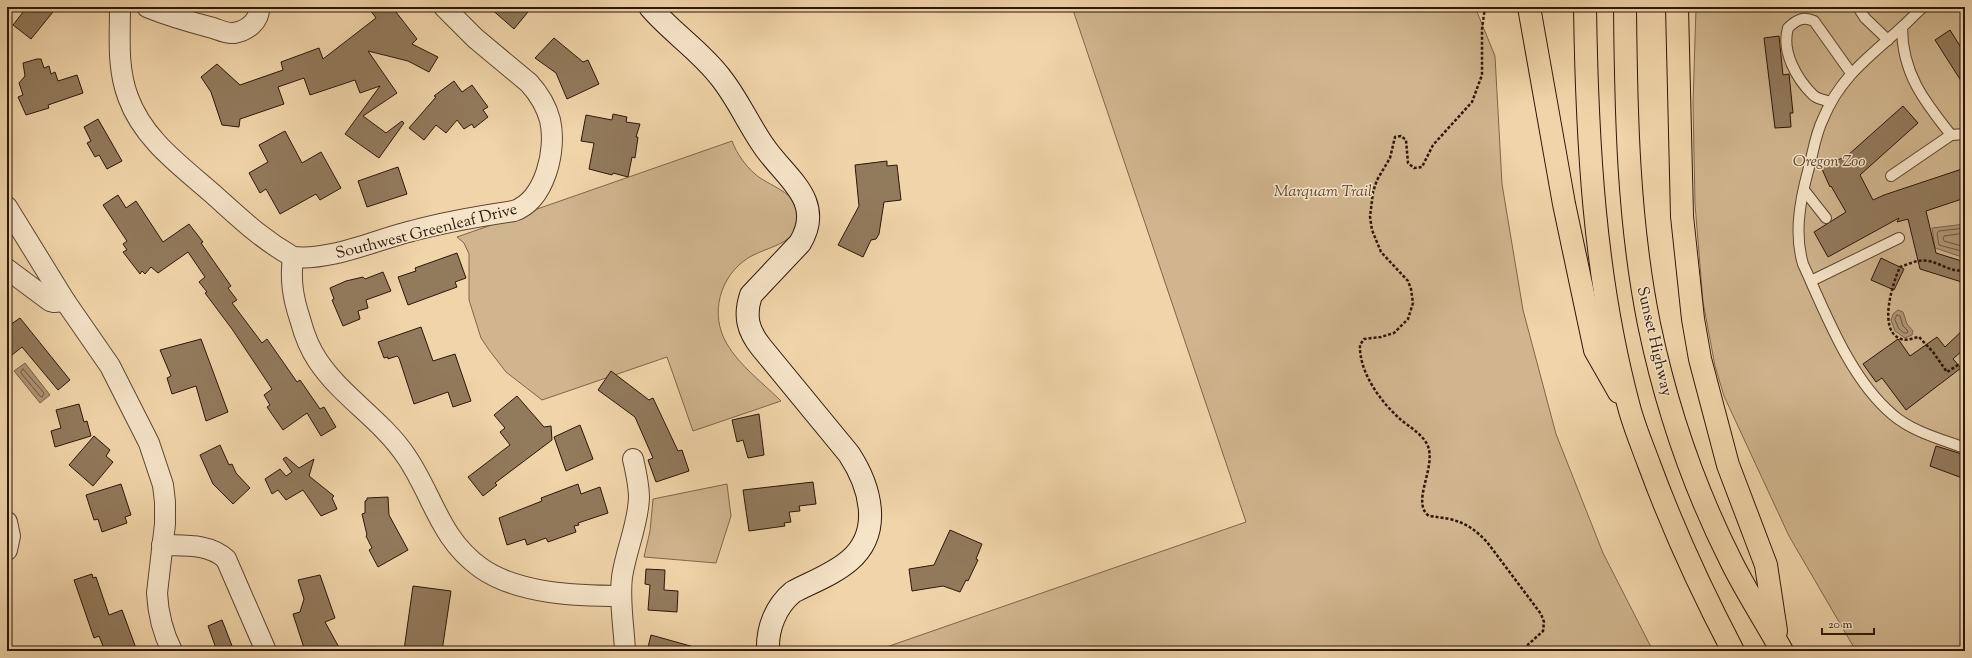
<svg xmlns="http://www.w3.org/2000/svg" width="1972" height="658" viewBox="0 0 1972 658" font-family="'Sorts Mill Goudy',serif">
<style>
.green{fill:#d0b58e;stroke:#7e664b}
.water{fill:#ae9473;stroke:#7a6248}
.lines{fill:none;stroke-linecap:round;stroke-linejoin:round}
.shore{stroke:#6d563e;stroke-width:1}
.building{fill:#927a5c;stroke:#2c1708}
.lane-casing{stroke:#5d4630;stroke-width:12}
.street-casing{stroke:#5d4630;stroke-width:22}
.secondary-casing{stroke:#2c1708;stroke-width:24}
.highway-casing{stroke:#2c1708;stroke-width:24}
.path{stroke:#2c1708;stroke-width:2.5;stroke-dasharray:3 2;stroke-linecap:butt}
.lane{stroke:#f6e4c8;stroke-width:10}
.street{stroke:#f6e4c8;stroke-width:20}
.secondary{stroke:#f6e4c8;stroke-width:22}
.highway{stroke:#f1d5aa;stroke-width:22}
.labels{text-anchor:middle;stroke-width:3;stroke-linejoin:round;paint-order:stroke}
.park-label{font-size:16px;font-style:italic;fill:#5d4630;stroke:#f6e4c8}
.street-label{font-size:16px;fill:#2c1708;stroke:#f6e4c8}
</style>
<rect width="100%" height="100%" fill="#f1d5aa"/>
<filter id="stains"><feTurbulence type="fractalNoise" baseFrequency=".005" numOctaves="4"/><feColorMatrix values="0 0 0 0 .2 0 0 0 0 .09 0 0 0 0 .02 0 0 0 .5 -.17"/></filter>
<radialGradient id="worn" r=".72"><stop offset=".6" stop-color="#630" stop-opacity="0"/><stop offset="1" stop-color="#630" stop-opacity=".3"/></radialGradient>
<!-- green -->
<g class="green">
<path d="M1072,7H1475L1495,56L1502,184L1523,310L1556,434L1603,553L1653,651H875L1246,522Z"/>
<path d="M1696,7H1965V651H1856L1789,536L1724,396L1715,366L1703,302L1695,204L1693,103Z"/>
<path d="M732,141C737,154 745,165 755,174C767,185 798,193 798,213C799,221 796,232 789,238C778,247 761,250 748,258C720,276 709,314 727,344C739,365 763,383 781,401L693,431L667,357L542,400L506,372L489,350L481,338L469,300V254L464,243L457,237Z"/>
<path d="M727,484L731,516L716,563L644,557L650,531L653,499Z"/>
</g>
<!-- water -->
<g class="water">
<path d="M1965,224V255L1962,257L1935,248L1932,228Z"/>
<path d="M1898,310L1903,312L1907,324L1913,331L1912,335L1905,338L1895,331L1891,320L1893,314Z"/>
<path d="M25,363L50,395L40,403L14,371Z"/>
</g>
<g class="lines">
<!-- shore -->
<g class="shore">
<path d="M1965,228L1939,231L1937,233L1939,245L1965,252"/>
<path d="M1965,233L1944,236L1943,238L1944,241L1965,247"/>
<path d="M1897,315L1900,316L1903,326L1908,331L1907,333H1904L1899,329L1895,320Z"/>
<path d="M23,369L44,393L42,397L40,396L21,373Z"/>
</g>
</g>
<!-- building -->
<g class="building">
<path d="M27,7H57L31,39L13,25Z"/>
<path d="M368,7H392L417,39L412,44L438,57L429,72L408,61L368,51L397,93L363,116L386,133L402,121L404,123L379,158L345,134L380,86L360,93L355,80L310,95L304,78L278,87L284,104L240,119L239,127L222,125L211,92L201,77L217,64L240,85L283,70L281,62L319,48L323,59L376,18Z"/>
<path d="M489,7H532L514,29Z"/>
<path d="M1950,30L1965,54V87L1935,40Z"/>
<path d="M1779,36L1783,75L1789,74L1793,113H1790L1791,127L1775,128L1764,38Z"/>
<path d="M554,38L583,62L588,60L599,84L567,99L556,73L535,58Z"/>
<path d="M37,59H41L44,68L49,66L51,74L55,72L58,81L77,75L83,93L48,105L49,108L26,115L18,97L23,95L19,83L25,76L23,63Z"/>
<path d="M454,81L462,92L472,85L488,107L483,110L488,117L474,128L472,124L464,129L457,120L446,133L436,125L424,140L409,128L436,97L434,96Z"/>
<path d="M1903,106L1918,123L1860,175L1873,200L1884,195L1965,168V198L1926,211L1936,253L1965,262V283L1920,269L1908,219L1897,222L1899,218L1828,257L1814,232L1846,212L1831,186L1830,187L1821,167L1847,156Z"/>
<path d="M613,114L627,117L626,122L640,124L636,137H638L635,158L632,157L628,177L613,173L612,175L589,169L594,143L581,141L586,115L612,120Z"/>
<path d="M98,119L122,161L107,169L99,155L95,157L87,143L91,141L84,127Z"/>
<path d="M285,131L302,163L321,152L341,188L320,200L316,194L280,214L266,189L260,193L249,173L268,162L259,145Z"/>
<path d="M887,161V166L897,165L901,200L884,202L879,234L876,239L871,240L863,257L838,245L859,206L855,165Z"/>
<path d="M398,167L407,194L367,207L358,181Z"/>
<path d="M118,195L126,208L136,201L163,242L189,224L203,242L201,243L231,286L228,288L237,300L232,303L262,343L267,339L297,382L300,380L320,409L324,407L336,427L321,436L307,413L283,430L267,407L270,405L264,395L272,389L232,329L205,293L207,292L199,282L205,277L188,252L158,273L151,267L145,274L142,271L140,274L123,252L127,250L123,244L127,241L103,205Z"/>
<path d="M457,253L466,278L455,282L457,287L408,305L398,277L416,271L415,268Z"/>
<path d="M1881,258L1904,269L1894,290L1871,280Z"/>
<path d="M383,272L391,291L366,300L368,308L358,311L360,319L343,326L332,300L334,299L330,288L346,281L363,277L365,279Z"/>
<path d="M20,318L70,380L58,390L22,347L7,359V327Z"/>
<path d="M421,327L433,361L455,354L471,401L453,407L448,392L414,404L399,358L397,356L388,359V357L384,358L378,342Z"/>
<path d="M1965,328V348L1953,359L1961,368L1906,410L1882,378L1876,382L1863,364L1898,339L1910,356L1937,337L1945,347Z"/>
<path d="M201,339L228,412L206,421L196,386L172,394L167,378L171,376L160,350Z"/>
<path d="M611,371L649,400L653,398L678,451L682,450L689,471L656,482L648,460L653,458L635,417L598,390Z"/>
<path d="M517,396L544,427L551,426L552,440L495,483L497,485L483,496L468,477L510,445L500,432L505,428L494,415Z"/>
<path d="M79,404L84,422L87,421L91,436L55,447L51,431L61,428L56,410Z"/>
<path d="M759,414L764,455L748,458L743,440L737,442L732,420Z"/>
<path d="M580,425L593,459L566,471L554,437Z"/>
<path d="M94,436L110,450L106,456L113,462L93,486L69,465Z"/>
<path d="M220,445L229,465L232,464L236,473L250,488L233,504L213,484L200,455Z"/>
<path d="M1936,446L1965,455V479L1930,466Z"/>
<path d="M286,457L299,468L314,459L309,476L334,496L332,498L337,509L321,516L303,490L286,500L278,490L272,494L265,479L280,469L286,476L292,472L283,459Z"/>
<path d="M813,482L816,504L799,506L800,511L789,512L791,522L784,523L785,526L749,531L743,490Z"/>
<path d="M121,484L131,515L125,517L127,523L102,532L98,519L94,520L86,495Z"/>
<path d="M578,484L581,494L600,487L608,513L578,523L579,525L574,526L576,532L548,542L546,538L527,545L525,539L507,545L499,518L542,501L541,498Z"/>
<path d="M388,497L389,515L408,550L378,567L369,550L372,548L366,536L367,535L362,514L365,513V501L367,500V498Z"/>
<path d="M950,530L982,544L976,559L978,560L968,581L966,580L960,592L943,586L912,591L909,569L934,565Z"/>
<path d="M646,569L665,570L664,590L678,591L677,612L648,610L650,585L645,584Z"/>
<path d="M92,574L93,578L96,577L109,615L122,610L137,651H105L99,636L94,638L74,580Z"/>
<path d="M320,575L335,618L325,622L341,651H305L293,614L300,612L304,599L298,580Z"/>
<path d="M413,586L451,591L442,651L404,650Z"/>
<path d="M222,620L234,651H217L208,626Z"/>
<path d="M651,635L694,647L693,651H647Z"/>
</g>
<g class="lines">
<defs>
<g id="lane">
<path d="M1858,7L1865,18L1888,40"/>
<path d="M1923,7C1915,14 1909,21 1901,28C1869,57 1840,77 1823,119C1815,135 1813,154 1808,171C1800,201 1794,234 1803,264C1826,314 1850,379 1893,415C1913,432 1941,439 1965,448"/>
<path d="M1902,27C1902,73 1924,101 1951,135L1965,134"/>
<path d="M1830,102C1825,100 1817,99 1813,95C1797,79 1781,52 1788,28C1796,20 1803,16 1814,21L1851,73"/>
<path d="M1891,176L1951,135"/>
<path d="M1804,190L1826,218"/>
<path d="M1811,281L1899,238"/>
</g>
<g id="street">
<path d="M120,7C120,37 117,68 128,97C143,139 180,165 213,194C241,219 260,238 293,257C331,261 375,240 412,231C445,222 480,216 514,211C545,200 557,150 550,120C546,105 539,94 529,83L475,38L444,7"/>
<path d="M147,7C169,16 190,22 213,28C219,30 227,34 234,33C247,31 260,21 259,7"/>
<path d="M7,207L65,301L110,366L149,443L163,485L165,502V524L157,593C158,613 163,633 172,651"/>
<path d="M293,257C290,280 293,298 300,319C304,334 309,348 318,361C342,397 382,420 406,456C433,495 439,538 481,568C518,594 577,596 621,596"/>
<path d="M7,269L50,301L54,302L65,301"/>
<path d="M7,522L10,536L7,550"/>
<path d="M162,545C184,546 208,543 226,559L266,651"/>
<path d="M625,651C624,627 619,601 622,577C626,550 638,525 639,498C639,485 636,472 633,459"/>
</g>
<path id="secondary" d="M650,7C672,33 701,51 721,78C737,98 748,123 763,145C784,177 826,200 800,243L751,295C744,316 748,331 761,347L849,454C870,486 883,531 850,560C834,574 812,582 793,592C776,606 767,628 768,651"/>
<g id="highway">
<path d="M1529,7L1564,204L1595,350L1619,392"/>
<path d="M1585,7C1587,141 1594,277 1629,407C1634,426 1642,445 1649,464C1673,529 1701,590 1733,651"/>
<path d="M1625,7C1626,113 1628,220 1649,324C1666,406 1694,488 1732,563C1747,593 1766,622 1782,651"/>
<path d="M1677,7L1682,216L1693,319L1700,359L1728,465L1766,565L1776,631"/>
</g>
</defs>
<!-- lane casing -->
<use href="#lane" class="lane-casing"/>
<!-- street casing -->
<use href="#street" class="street-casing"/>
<!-- secondary casing -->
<use href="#secondary" class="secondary-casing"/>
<!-- highway casing -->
<use href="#highway" class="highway-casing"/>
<!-- path -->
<g class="path">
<path d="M1485,7L1482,29V75L1472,102L1433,145L1422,167L1414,168L1408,163L1406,140L1401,136L1395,137L1390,158L1377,180L1373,192L1370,217L1372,230L1381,252L1408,281L1411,289L1413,303L1408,319L1394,333L1381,337L1364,339L1360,345C1359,372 1380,401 1400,419C1408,426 1421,433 1427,444C1438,466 1410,502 1429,516C1456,519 1468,522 1487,542L1541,614L1544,622L1543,631L1521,651"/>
<path d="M1965,270C1951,273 1941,263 1928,261C1918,259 1909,264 1900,267C1893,282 1877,331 1901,339C1907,341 1913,338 1919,337L1933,352L1947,372L1958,365L1965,367"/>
</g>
<!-- lane -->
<use href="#lane" class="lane"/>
<!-- street -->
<use href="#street" class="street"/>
<!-- secondary -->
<use href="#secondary" class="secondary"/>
<!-- highway -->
<use href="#highway" class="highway"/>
</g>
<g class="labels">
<!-- park labels -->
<g class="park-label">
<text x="1829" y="166">Oregon Zoo</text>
<text x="1323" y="196">Marquam Trail</text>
</g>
<!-- street labels -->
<g class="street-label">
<text transform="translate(426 230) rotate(-14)" y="6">Southwest Greenleaf Drive</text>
<text transform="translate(1656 341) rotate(77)" y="6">Sunset Highway</text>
</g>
</g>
<!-- margin -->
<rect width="1972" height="658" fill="none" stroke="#f1d5aa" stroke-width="24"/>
<rect x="8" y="8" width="1956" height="642" fill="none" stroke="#2c1708" stroke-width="2"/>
<rect x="12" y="12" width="1948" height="634" fill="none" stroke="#2c1708"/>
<!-- scale -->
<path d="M1822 628v6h52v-6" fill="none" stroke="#2c1708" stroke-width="2"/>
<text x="1828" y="628" font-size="12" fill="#2c1708" stroke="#f6e4c8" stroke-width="3" paint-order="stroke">20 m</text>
<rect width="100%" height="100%" filter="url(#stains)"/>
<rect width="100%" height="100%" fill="url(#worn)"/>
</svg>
